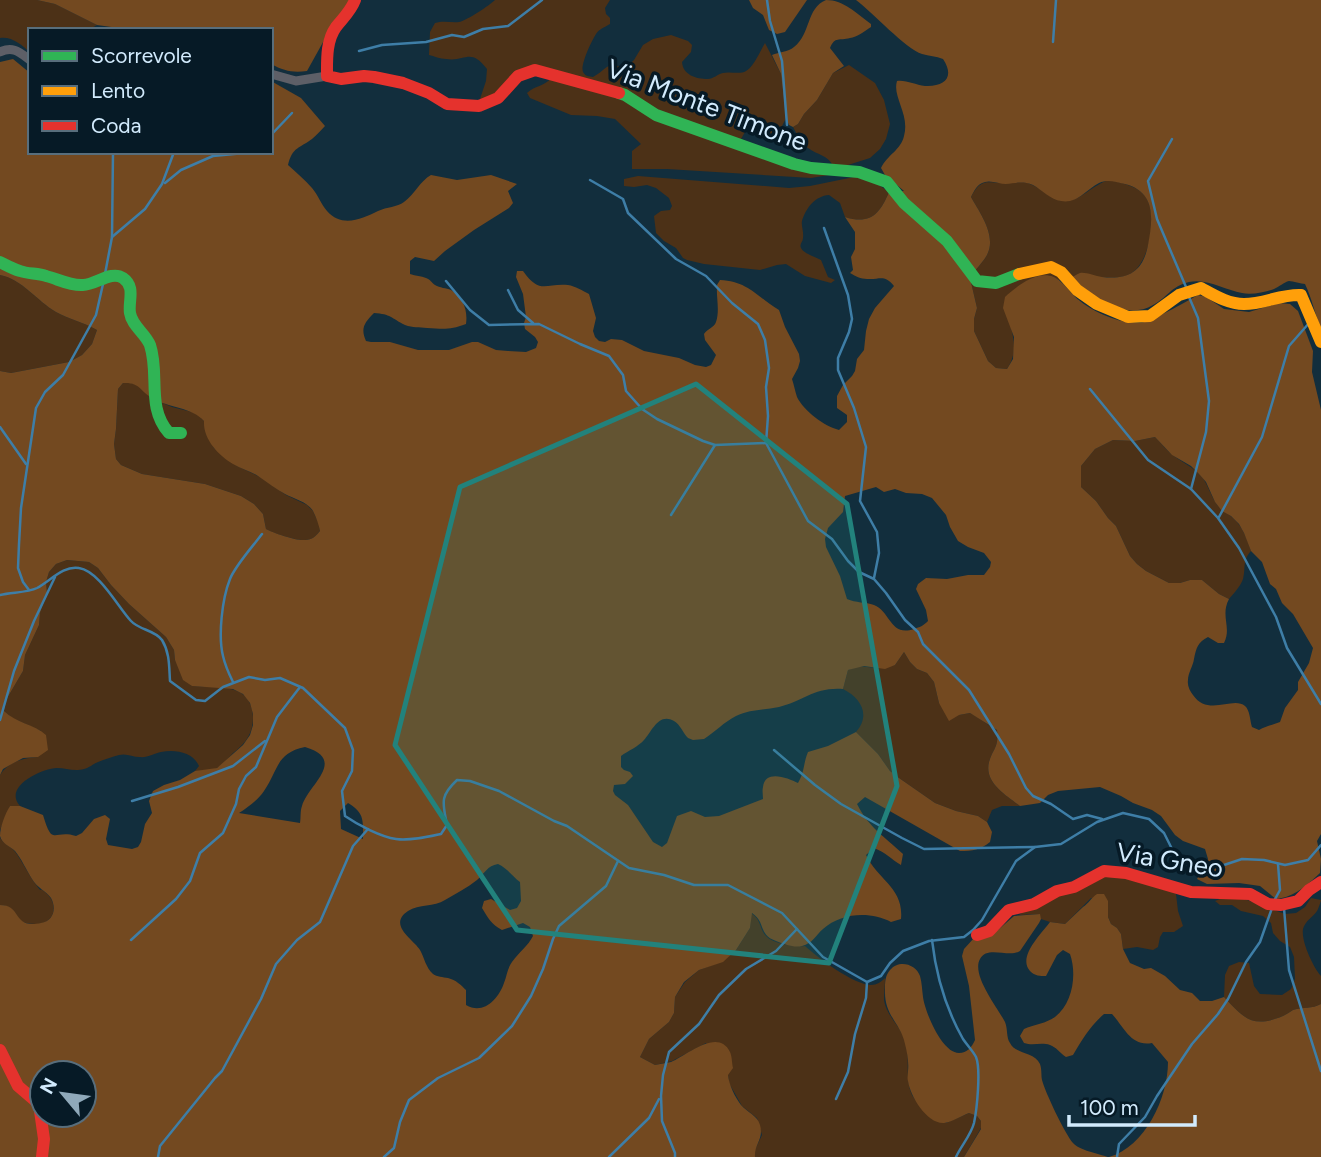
<svg xmlns="http://www.w3.org/2000/svg" width="1321" height="1157" viewBox="0 0 1321 1157" font-family="Figtree,sans-serif">
<style>
.green{fill:#4c3117}
.forest{fill:#734920;fill-rule:evenodd}
.lines{fill:none;stroke-linecap:round;stroke-linejoin:round}
.stream{stroke:#3e7ea7;stroke-width:2.5}
.street{stroke:#5d5f67;stroke-width:9}
.fast{stroke:#30b455;stroke-width:12}
.slow{stroke:#ff9f0a;stroke-width:12}
.jam{stroke:#e5322d;stroke-width:12}
.marked{fill:#22827c;fill-opacity:0.2;stroke:#22827c;stroke-width:5;stroke-linejoin:round}
.labels{text-anchor:middle;stroke-width:7;stroke-linejoin:round;paint-order:stroke}
.street-label{font-size:26px;fill:#d2ebfd;stroke:#061a26}
</style>
<rect width="100%" height="100%" fill="#122e3d"/>
<!-- green -->
<g class="green">
<path d="M0,0H37L55,4L97,25L88,30H30V53C23,45 11,36 0,38Z"/>
<path d="M495,0H610L605,8L606,14L610,18V24C605,27 599,29 596,34C592,40 580,65 583,72C586,77 588,76 593,77C608,69 605,61 625,68L634,60L643,45L653,39L671,35L688,41L692,45L691,52L682,62C683,75 696,79 708,79C713,79 718,74 723,73C730,71 740,75 746,71C753,68 761,50 765,43L781,74L786,118L781,128L769,135H761L749,130L745,132L741,139L789,159L833,166C828,155 817,155 808,148C801,144 797,134 793,127L798,124L804,114L817,100L833,73L849,65L875,83L884,100L890,124L886,139L880,149L870,158L848,165L829,175L811,178L667,169H632V151L641,144L615,119L597,116L571,115L530,98L527,93C534,86 545,86 551,78L527,75L503,101L480,99L486,81L487,69C470,47 466,62 446,59C440,59 434,56 429,55L430,32L435,23C444,20 451,23 459,22C466,21 490,5 495,0Z"/>
<path d="M638,176L789,188L810,186L859,176L873,181L889,192C880,214 870,225 845,217L840,203L829,195C815,196 806,208 802,221C801,226 804,232 803,238C803,242 799,244 801,248C804,254 816,257 821,260L828,277L835,280L831,283L805,276L786,264L777,265L760,270L704,264L687,260L683,258L676,248L664,241L656,233L654,216L661,211L670,210L672,206L669,198L656,188L647,185L634,187L624,186V179Z"/>
<path d="M1109,180C1122,183 1135,185 1144,195C1159,211 1150,264 1130,274C1120,279 1109,277 1098,277C1085,277 1072,278 1059,280L1050,276L1011,327C1015,344 1016,355 1007,369L996,368L988,361L974,331V319L977,308L970,278C975,270 983,262 987,255C997,236 980,213 971,197C982,176 988,184 1008,183C1016,183 1022,181 1030,184C1042,188 1052,201 1065,201C1081,201 1092,185 1109,180Z"/>
<path d="M0,275C22,279 37,301 56,312C69,319 83,322 97,330L92,344L82,355L69,362L11,373L0,371Z"/>
<path d="M123,383H131L138,385L151,398L172,407L192,412L199,415L204,421L214,448L237,466L260,477L286,495L307,505L313,511L319,524L320,531C316,536 312,540 305,540C298,541 272,533 266,529L263,514L254,504L241,496L205,484L142,474L121,465L116,459L114,444L116,429L118,389Z"/>
<path d="M1155,437C1161,443 1167,451 1174,456C1183,463 1193,467 1201,476C1209,485 1211,499 1220,508C1224,512 1229,514 1233,518C1243,527 1247,539 1251,551C1242,561 1246,568 1243,579C1240,587 1234,593 1229,599L1219,594L1202,580H1190L1180,583H1169L1146,571L1137,564L1130,556L1116,526L1108,518L1096,501L1081,487V466L1095,449L1113,440L1135,441Z"/>
<path d="M67,560L89,562L98,568L111,585L129,604L166,637L174,650L175,660L192,686C207,687 228,685 241,693C255,702 256,724 248,737C244,744 239,748 233,753C228,758 223,765 217,768C211,771 202,771 195,771L199,766C193,752 175,749 161,752C155,753 147,758 140,757C132,757 127,753 119,755C112,757 105,759 98,762C93,764 89,768 84,769C74,772 66,768 57,768C40,769 3,787 20,806H10L0,830V775C8,762 23,758 38,757L41,731L12,718L4,711L6,700L23,671L25,655L39,625L40,613L47,593L46,582L49,572L56,564Z"/>
<path d="M904,652L910,662L917,669L927,673L934,682L939,703L959,715L970,713C980,718 987,725 997,730C999,748 993,748 989,762C984,783 1006,795 1020,806H1002L992,810L987,822L978,816L956,811L935,803L899,778L890,771L878,754L856,732C871,715 861,698 843,689L848,670L859,666L875,668L895,665Z"/>
<path d="M0,838C5,845 12,847 16,853C24,864 29,876 37,886C43,894 38,886 46,893C55,900 57,915 47,921C39,926 28,924 20,921C16,912 10,905 0,905Z"/>
<path d="M1111,874L1168,889L1176,894L1178,911L1183,926L1174,932H1163L1160,937L1158,947L1153,950L1137,947L1123,949L1121,934L1117,928L1111,924L1108,917V901L1091,898L1065,924L1050,922L1041,919L1039,914L1019,915L1030,907Z"/>
<path d="M1225,897L1242,898L1285,914L1296,913L1305,907L1311,898L1321,900C1321,901 1318,910 1317,911C1313,917 1305,921 1303,929C1301,941 1313,967 1321,976V1004C1312,1009 1303,1007 1293,1010C1290,1012 1287,1014 1283,1016C1252,1029 1244,1018 1224,997L1225,975L1229,966L1239,962L1249,963L1254,986L1260,994L1282,995L1291,989L1295,979L1294,957L1290,947L1280,941L1273,933L1271,923L1263,916L1241,911L1232,905H1220L1215,901Z"/>
<path d="M751,913C762,920 759,929 766,936C773,944 795,947 805,946C817,957 854,985 871,985C877,985 881,982 885,978C885,985 884,993 884,1000C886,1015 900,1026 905,1040C911,1058 904,1077 912,1095C918,1107 936,1115 946,1123L969,1113L977,1116L981,1121V1128L964,1157H755L754,1152L762,1135L757,1118L742,1106L729,1083L728,1075L706,1043L672,1061L655,1065L640,1057L649,1039L669,1022L674,1013L675,997L685,982L699,970L723,961L736,950L750,928Z"/>
</g>
<!-- forest -->
<g class="forest">
<path d="M37,0H350L348,5L332,26L307,71C293,73 284,71 271,64V30H133L97,25L55,4Z"/>
<path d="M749,0H807L785,32L777,34L769,30L763,15L753,8Z"/>
<path d="M826,0C844,0 857,14 871,24V27C865,31 857,37 850,38C839,41 835,36 830,48L844,66L833,73L817,100L804,114L798,124L793,127L789,125L786,118L781,74L772,55C779,52 788,52 794,47C811,34 806,8 826,0Z"/>
<path d="M856,0H1321V328C1315,314 1312,299 1305,284C1301,284 1293,281 1289,281C1284,282 1279,287 1274,289C1265,292 1252,295 1242,293C1225,290 1207,278 1189,282C1170,287 1168,297 1153,305C1124,322 1093,295 1071,278C1074,276 1077,274 1080,273C1086,272 1095,276 1102,277C1128,280 1143,272 1148,245C1153,219 1156,192 1125,184C1115,182 1108,179 1099,183C1086,190 1077,204 1061,201C1051,200 1042,190 1033,185C1023,181 1016,183 1006,184C1000,184 991,180 985,182C977,184 974,191 971,197C980,213 997,236 987,255C983,262 975,270 970,278L977,308L974,319V331L988,361L996,368L1007,369L1013,359L1014,337L1003,308L1005,297C1019,284 1044,265 1061,282C1068,288 1073,296 1080,301C1095,313 1121,324 1140,323C1149,323 1187,301 1198,295L1206,297L1224,309L1249,312L1279,303L1290,304L1298,311L1313,351L1312,372L1321,410V834L1317,841L1321,859L1320,873C1307,885 1295,897 1276,899L1260,886L1239,883L1207,884L1197,879L1208,859L1205,849L1183,841L1175,835L1161,816L1152,810L1133,803L1121,796L1100,787L1058,791L1048,795L1040,803L1020,806C1006,795 984,783 989,762C993,748 999,748 997,730L970,713L959,715L949,721L939,703L934,682L927,673L917,669L910,662L904,652L895,665L885,669L864,666L848,670L843,689C814,687 804,701 779,707C764,710 750,709 736,716C724,722 715,732 704,739L693,740L688,738C683,733 680,724 674,721C659,712 652,731 644,740C639,746 628,751 621,756V767L624,770L630,772L633,776L625,784L614,785L613,791L615,795L628,805L653,842L662,847L667,843L677,816L691,811L705,817L719,816L763,799C763,795 762,791 763,787C765,769 788,778 798,783C805,771 803,764 808,752L828,746L856,732L878,754L890,771L899,778L935,803L956,811L978,816L987,822L992,832L990,842C980,850 973,851 960,851L865,797L857,804C869,828 884,836 903,854L901,865C891,859 885,852 874,848L866,855C878,880 904,888 901,919L891,922C870,911 841,913 823,929C815,936 813,943 802,946C794,948 784,944 776,941C758,935 766,922 752,913L750,928L736,950L723,962L699,970L684,982L675,997L674,1013L669,1022L649,1039L640,1057L655,1065C660,1064 666,1063 671,1062C686,1056 718,1027 730,1052C732,1056 732,1064 733,1068L728,1075C729,1085 735,1097 741,1105C748,1113 757,1115 760,1125C764,1139 754,1144 755,1157H0V905C23,905 11,929 41,923C53,921 57,909 51,898C46,891 37,888 32,879C27,871 21,858 15,851C10,846 2,844 0,836C0,827 5,814 10,806H20L43,815C53,848 53,829 76,836L82,833L94,819L105,815L110,819L106,839L108,845L132,849L138,847L141,842L145,824L152,813L149,801L153,791L164,785L180,780L195,771L217,768L243,745L250,735L253,725V714L250,703L243,694L233,689L192,686L183,680L175,660L174,650L166,637L129,604L111,585L98,568L89,562L67,560L56,564L49,572L46,582L47,593L40,613L39,625L25,655L23,671L6,700L4,711C16,723 34,724 46,735L48,750L38,757L23,758L10,765L3,769L0,775V371L11,373L69,362L82,355L92,344L97,330C83,322 69,319 56,312C37,301 22,279 0,275V62L13,59L30,73V152H271V81L301,98L325,126C321,130 317,135 312,139C300,148 292,147 288,165C296,172 305,180 312,188C318,195 321,204 327,211C342,228 362,219 378,211C387,207 397,207 404,202C415,194 420,181 431,175L457,180L491,175L517,184L508,191L513,203L509,208L474,230L445,251L434,261L415,257L410,261V274C416,276 421,276 426,278C431,280 431,282 435,285C440,288 446,288 451,290C463,297 468,310 466,324C450,330 444,329 427,328C419,327 413,328 405,325C391,318 391,314 374,313C365,322 360,328 366,341L371,342H390L418,350H449L472,342H478L496,350L508,351L526,352L536,348L538,342L535,337L525,329L524,323L526,317L523,294L516,277L517,271H523C540,295 545,283 568,285C575,286 583,291 589,294L596,318L593,331L595,337L599,341L605,342L611,339L622,340L644,351L679,358L695,365L706,367L711,365L716,355L705,340L704,334C708,328 714,328 716,322C720,310 716,297 717,285L720,280C748,281 757,297 779,310L785,327L799,354L800,361L798,368L792,379C794,385 795,391 797,397C804,411 824,426 839,430L847,422V415L837,408V396L843,385L852,376L855,371L857,359L864,350L866,331L869,319L875,308L894,286C884,274 880,280 867,279C861,279 855,276 850,273L853,270L851,257L855,249V232L845,217C870,225 880,214 889,192L904,191L885,175L881,168C887,155 901,150 904,136C910,114 892,97 897,81C907,80 915,85 925,86C945,87 955,77 943,59C936,56 929,56 922,54C906,49 872,12 856,0ZM123,383C140,382 140,391 152,398C168,408 192,407 204,421C203,439 218,455 233,464C241,469 250,471 258,476C267,482 276,489 285,494C294,499 308,502 313,511C316,517 319,525 320,531C316,536 312,540 305,540C297,541 273,533 266,529L263,514L254,504L241,496L205,484L142,474L121,465L116,459L114,444L116,429L118,389ZM1155,437L1172,455L1191,466L1199,474L1206,482L1215,502L1222,511L1231,516L1239,524L1244,533L1251,551L1262,562L1270,584L1276,589L1282,603L1293,614L1313,648L1309,663L1298,682V690L1285,708L1280,722C1273,725 1266,726 1259,730L1252,727C1250,721 1250,710 1245,706C1233,696 1208,717 1193,695C1190,691 1187,686 1188,680C1188,673 1193,666 1194,659C1196,648 1198,642 1208,637L1218,643H1224C1232,627 1220,616 1229,599L1219,594L1202,580H1190L1180,583H1169L1146,571L1137,564L1130,556L1116,526L1108,518L1096,501L1081,487V466L1095,449L1113,440L1135,441ZM876,487L884,492L895,489L906,493L922,494L932,498L946,515L950,527L958,541L968,547L984,553L991,562L990,567L984,575H968L947,579L926,578L918,584L916,589L926,610L928,621C923,626 920,627 914,629C890,637 891,612 874,605C865,602 856,603 847,599L840,576L826,547L825,539L828,528L843,512L845,496ZM305,747C348,760 308,785 302,806C300,811 301,818 300,823L239,813C248,807 258,800 264,791C279,769 276,753 305,747ZM348,803C365,813 363,821 363,839L341,829L340,811ZM498,864C507,868 512,876 520,882L521,901L517,908L510,910L491,899L484,901L482,908C488,918 491,924 502,930L523,923L530,927L533,936C528,946 519,952 512,962C507,969 507,976 504,983C498,1000 483,1015 466,1005V990C461,985 456,980 448,978C443,977 437,977 433,974C426,968 424,957 420,950C414,940 387,925 408,911C419,904 434,907 445,900C455,894 467,888 477,880C485,873 487,866 498,864ZM42,1073H84V1115H42Z"/>
<path d="M1097,894H1104L1108,901V917L1111,924L1117,928L1121,934L1123,949L1130,963L1144,969L1151,968L1165,976L1180,990L1192,993L1200,1001H1212L1224,997C1244,1018 1252,1029 1283,1016C1287,1014 1290,1012 1293,1010C1303,1007 1312,1009 1321,1004V1157H1109C1145,1147 1168,1098 1168,1062L1152,1043C1131,1047 1124,1027 1112,1014H1104C1090,1026 1082,1040 1073,1055L1066,1057C1060,1053 1056,1047 1050,1045C1041,1042 1033,1046 1024,1043L1020,1036L1024,1029C1033,1025 1047,1023 1055,1017C1073,1003 1077,974 1070,954L1063,950L1057,955L1046,976C1040,976 1035,976 1030,971C1017,957 1042,933 1050,922L1065,924C1071,918 1077,913 1083,907C1089,903 1091,898 1097,894Z"/>
<path d="M1040,914L1041,919L1039,923L1020,951C1009,958 987,945 980,959C971,975 998,1008 1005,1022C1008,1029 1006,1037 1010,1043C1016,1055 1034,1051 1040,1064C1042,1070 1041,1075 1042,1080C1045,1092 1065,1134 1073,1143C1079,1150 1099,1154 1108,1157H964L981,1129V1121L977,1116L969,1113C961,1116 952,1122 944,1123C927,1124 910,1096 908,1081C907,1078 908,1074 908,1071C909,1062 907,1052 905,1044C901,1023 884,1016 885,990C885,982 885,976 890,970C899,959 916,964 920,976C922,983 922,990 923,997C925,1012 942,1053 959,1053C967,1053 972,1047 975,1040L969,986L962,956L964,949L974,938L998,930L1014,916Z"/>
</g>
<g class="lines">
<!-- stream -->
<g class="stream">
<path d="M767,0L770,21L782,61L787,125"/>
<path d="M1053,42L1056,0"/>
<path d="M359,51L382,45L426,42L452,35L464,37L483,29L508,26L542,0"/>
<path d="M271,135L292,113"/>
<path d="M1172,139L1148,181L1157,219L1186,287"/>
<path d="M590,180L623,199L628,213L676,259L706,276L732,303L758,324L765,340L769,368L766,387L768,416L766,443L808,521L832,539L848,561L859,572L874,579L886,593L905,620L918,632L923,644L969,690L1009,754L1026,788L1033,796L1051,804L1073,819L1087,815L1102,819"/>
<path d="M165,183L181,170L213,156L255,152"/>
<path d="M824,228L848,295L852,319L849,332L838,358V370L854,408L866,447L860,501L877,532L879,553L874,578"/>
<path d="M112,237L145,209L162,184L174,152"/>
<path d="M105,274L112,237L113,152"/>
<path d="M446,281L470,310L489,325L539,324L580,344L609,356L623,375L626,391L642,409L657,419L703,441L715,445L766,443"/>
<path d="M508,290L518,310L533,323"/>
<path d="M1189,297L1198,318L1209,401L1206,432L1191,489"/>
<path d="M1090,389L1148,460L1191,489L1218,518L1239,548L1276,617L1287,648L1321,704"/>
<path d="M0,427L26,464"/>
<path d="M671,515L715,445"/>
<path d="M1219,517L1262,437L1289,346L1310,322"/>
<path d="M29,590L23,582L18,568L19,544L21,508L36,408L45,392L63,375L96,315L103,284"/>
<path d="M0,595C11,592 27,593 37,588C50,581 64,565 79,568C99,571 118,607 131,621C139,630 155,630 162,640C170,653 169,667 170,681L196,700L205,701L223,687L249,677L265,680L280,678L303,688L345,728L353,750L352,771L342,791L345,816C358,825 381,837 396,839C410,841 427,837 441,834L447,825C443,803 439,797 457,780L470,781L499,791L554,821L567,826L629,868L664,875L694,885H728L782,913L823,957L867,982L881,976L890,963L903,951L929,941L964,937L973,930L982,920L1016,861L1035,847L1061,844L1097,822L1123,813L1149,819L1164,833L1176,857L1185,865H1224L1242,859L1264,860L1285,865L1308,860L1321,845"/>
<path d="M233,682C229,674 225,665 223,656C218,636 222,599 230,579C235,566 253,546 262,534"/>
<path d="M0,720L14,671L34,621L55,577"/>
<path d="M774,750L815,785L841,804L902,838L924,849L1035,847"/>
<path d="M132,801L178,787L233,766L265,741"/>
<path d="M1274,901L1280,890L1278,864"/>
<path d="M1284,908L1289,970L1321,1071"/>
<path d="M131,940L176,899L190,881L200,853L223,833L236,804L239,789L246,776L256,767L277,717L300,687"/>
<path d="M932,940C936,975 946,1009 963,1039C967,1045 973,1051 976,1057C981,1069 977,1109 974,1123C971,1135 961,1146 956,1157"/>
<path d="M836,1099L848,1072L855,1034L866,998L867,982"/>
<path d="M158,1157L160,1146L215,1078L222,1071L261,999L276,964L297,940L320,922L353,846L368,829"/>
<path d="M384,1157L394,1148L400,1122L409,1100L438,1078L479,1058L512,1026L531,996L543,969L553,939L559,926L606,886L618,861"/>
<path d="M609,1157L649,1118L659,1099"/>
<path d="M675,1157V1153L662,1121L661,1096L663,1075L669,1052L699,1024L719,995L746,969L776,951L797,929"/>
<path d="M1117,1157L1119,1144L1145,1117L1157,1096L1192,1044L1218,1014L1228,999L1246,962L1260,942L1272,908"/>
</g>
<!-- street -->
<g class="street">
<path d="M0,52C13,46 19,52 30,60"/>
<path d="M271,74L296,81L327,76"/>
</g>
<!-- fast -->
<g class="fast">
<path d="M619,93L625,95L656,115L794,164L811,168L859,172L887,182L904,203L947,241L977,281L996,283L1019,274"/>
<path d="M0,262C6,265 13,269 20,271C28,274 38,273 46,276C58,279 70,286 83,285C96,285 111,270 123,278C136,287 128,301 130,313C132,326 145,333 150,345C160,375 146,407 169,433H181"/>
</g>
<!-- slow -->
<path class="slow" d="M1019,274L1051,267L1061,272L1077,290L1097,304L1128,317L1150,316L1179,295L1201,288C1214,295 1228,304 1244,304C1264,304 1281,294 1301,295L1321,342"/>
<!-- jam -->
<g class="jam">
<path d="M355,0C351,11 343,18 336,27C326,41 327,60 327,76L341,79L364,76L374,77L403,83L429,93L447,104L479,106L498,98L518,76L535,70L619,93"/>
<path d="M977,935L989,931L1009,910L1034,904L1057,891L1074,887L1104,871L1126,873L1191,892L1250,894L1268,904L1281,905L1298,901L1309,890L1321,882"/>
<path d="M0,1050L18,1086L39,1104L44,1139L42,1157"/>
</g>
</g>
<!-- marked area -->
<path class="marked" d="M696,384L847,504L897,786L829,963L517,930L395,745L460,487Z"/>
<g class="labels">
<!-- street labels -->
<g class="street-label">
<text transform="translate(707 105) rotate(21)" y="9">Via Monte Timone</text>
<text transform="translate(1170 860) rotate(9)" y="9">Via Gneo</text>
</g>
</g>
<!-- legend -->
<rect x="28" y="28" width="245" height="126" fill="#061a26" stroke="#586e7c" stroke-width="2"/>
<rect x="42" y="51" width="35" height="10" fill="#30b455" stroke="#586e7c" stroke-width="2"/>
<text x="91" y="63" font-size="21" fill="#d2ebfd">Scorrevole</text>
<rect x="42" y="86" width="35" height="10" fill="#ff9f0a" stroke="#586e7c" stroke-width="2"/>
<text x="91" y="98" font-size="21" fill="#d2ebfd">Lento</text>
<rect x="42" y="121" width="35" height="10" fill="#e5322d" stroke="#586e7c" stroke-width="2"/>
<text x="91" y="133" font-size="21" fill="#d2ebfd">Coda</text>
<!-- north arrow -->
<g transform="translate(63 1094) rotate(299)"><circle r="33" fill="#061a26" stroke="#586e7c" stroke-width="2"/>
<path d="M0-5L12 26L0 18L-12 26Z" fill="#8fa9ba"/>
<text y="-10" font-size="19" font-weight="bold" text-anchor="middle" fill="#d2ebfd">N</text>
</g>
<!-- scale -->
<path d="M1069 1115v10h126v-10" fill="none" stroke="#d2ebfd" stroke-width="3.5"/>
<text x="1080" y="1115" font-size="21" fill="#d2ebfd" stroke="#061a26" stroke-width="5" paint-order="stroke">100 m</text>
</svg>
